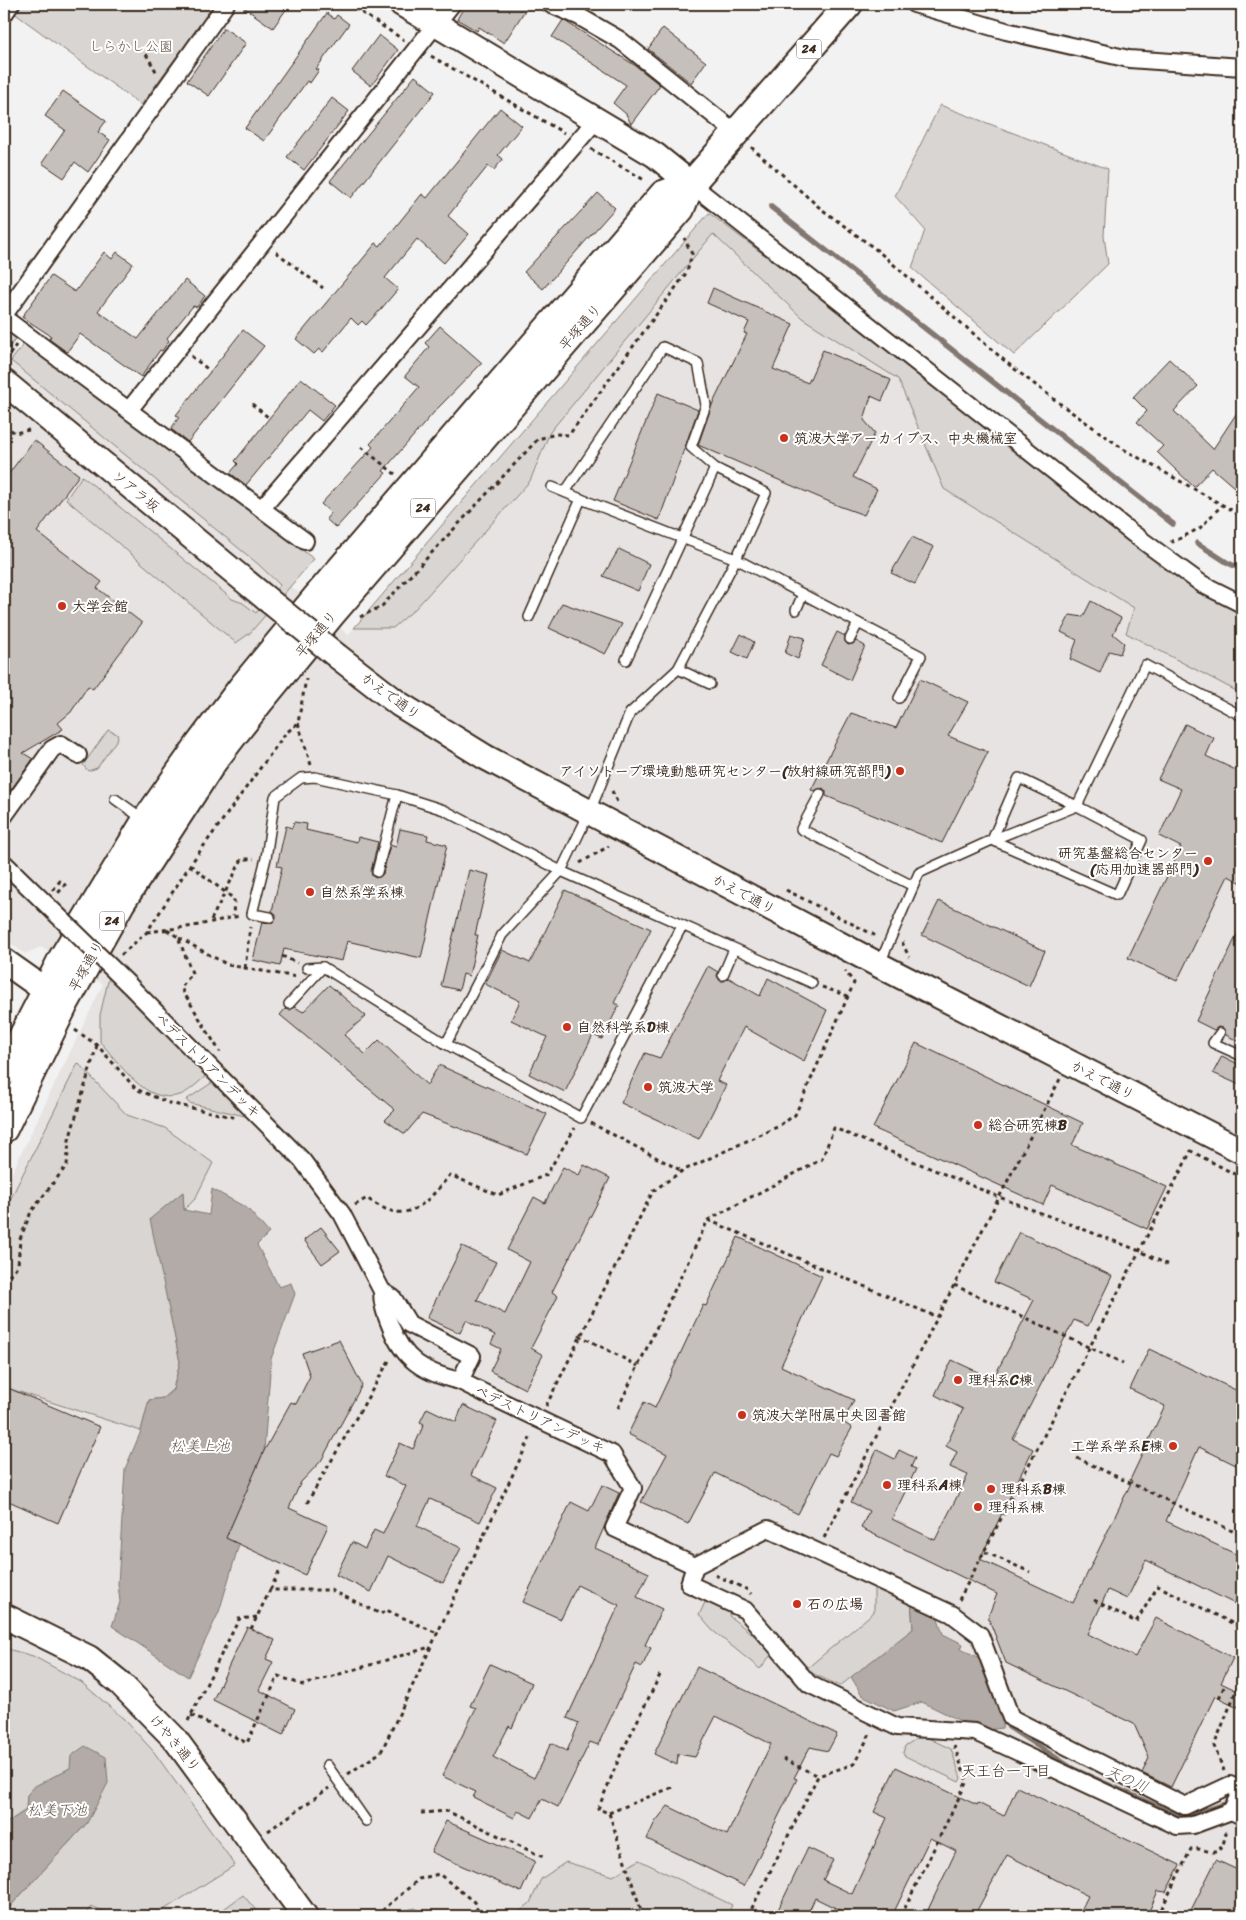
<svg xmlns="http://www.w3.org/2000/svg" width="1246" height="1920" viewBox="0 0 1246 1920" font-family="Sriracha,'Klee One',sans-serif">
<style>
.built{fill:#e6e3e2}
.green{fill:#d8d5d2;stroke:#8a8078}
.water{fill:#b2aba7;stroke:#827770}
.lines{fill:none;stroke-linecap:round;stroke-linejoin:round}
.stream{stroke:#827770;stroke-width:5.5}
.building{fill:#c6c0bd;stroke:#3b2a1e}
.lane-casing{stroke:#3b2a1e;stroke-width:12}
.street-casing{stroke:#3b2a1e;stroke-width:20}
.secondary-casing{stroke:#3b2a1e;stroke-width:28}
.primary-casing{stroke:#3b2a1e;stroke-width:30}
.path{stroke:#3b2a1e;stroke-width:3;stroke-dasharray:4 4;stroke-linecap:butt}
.lane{stroke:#fff;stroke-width:9}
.street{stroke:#fff;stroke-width:16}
.secondary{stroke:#fff;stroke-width:24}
.primary{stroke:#fff;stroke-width:26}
.street-bridge-casing{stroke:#3b2a1e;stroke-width:20;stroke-linecap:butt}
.secondary-bridge-casing{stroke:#3b2a1e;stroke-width:28;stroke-linecap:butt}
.street-bridge{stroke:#fff;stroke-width:16}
.secondary-bridge{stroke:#fff;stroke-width:24}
.poi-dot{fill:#c8321e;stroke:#fff;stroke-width:2}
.labels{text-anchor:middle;stroke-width:4;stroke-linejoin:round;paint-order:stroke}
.shield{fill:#fff;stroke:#766a62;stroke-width:1}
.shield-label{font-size:12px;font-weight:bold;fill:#3b2a1e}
.park-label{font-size:14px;fill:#62554b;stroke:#fff}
.street-label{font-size:14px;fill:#3b2a1e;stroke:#fff}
.poi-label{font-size:14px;font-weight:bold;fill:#3b2a1e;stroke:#fff;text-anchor:start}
.water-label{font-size:15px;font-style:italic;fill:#65574e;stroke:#fff}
.neighbourhood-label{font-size:15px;fill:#3b2a1e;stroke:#fff}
</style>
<rect width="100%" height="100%" fill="#f3f2f2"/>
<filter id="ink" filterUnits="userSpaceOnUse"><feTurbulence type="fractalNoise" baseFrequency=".02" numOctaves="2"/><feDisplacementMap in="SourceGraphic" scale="10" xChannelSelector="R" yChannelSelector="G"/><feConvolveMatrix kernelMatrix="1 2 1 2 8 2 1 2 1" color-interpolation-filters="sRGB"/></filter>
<g filter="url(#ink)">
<!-- built -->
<path class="built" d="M709,213L1242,617V1916H4V1189L103,984L41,947L25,954L4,938V341L348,635Z"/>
<!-- green -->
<g class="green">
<path d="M21,4H215L141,105L14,13Z"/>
<path d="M940,105L1108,169L1104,236L1108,264L1014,355L912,268L925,230L895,196Z"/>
<path d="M709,213L1242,617V694L1126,633L1134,608L944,489L898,379L802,318L713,234L550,432L530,481L416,608L393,628H354Z"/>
<path d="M4,328L17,337L4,355Z"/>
<path d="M25,343L314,559L250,633L236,643L66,499L82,476L232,599L243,603L256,613L280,585L258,564L11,361Z"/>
<path d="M108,730L117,734L118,738L97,768L88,771L83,765Z"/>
<path d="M109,977L203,1072L205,1077C197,1083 189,1092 180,1095C145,1106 120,1063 100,1042V1015Z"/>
<path d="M78,1063L127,1115L165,1128L213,1163L195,1199L184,1210L183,1192L151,1219L180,1362L173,1389L163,1398L149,1400L141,1431L4,1387V1212Z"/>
<path d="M213,1082L216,1083L249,1117L189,1103L186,1100Z"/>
<path d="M874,1582L911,1599L913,1629L840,1686L805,1670L874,1612Z"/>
<path d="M707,1598L732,1610L729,1616L774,1651L760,1669L712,1630L699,1615Z"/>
<path d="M4,1648L33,1656L81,1682L125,1720L154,1752L235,1865L154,1916H115L91,1906L85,1916H4V1913L87,1823L70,1768L36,1786L27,1795L26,1810L8,1822H4Z"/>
<path d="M922,1735L951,1749L961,1778L959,1782L905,1756L903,1753L905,1746Z"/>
<path d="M639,1860L732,1905L727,1916H514L530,1903L541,1879L566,1862L613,1876Z"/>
<path d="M243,1895L261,1916H214Z"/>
<path d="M415,1908L430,1916H392L397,1912Z"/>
</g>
<!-- water -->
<g class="water">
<path d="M212,1189L247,1208L269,1233L257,1245L279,1287L291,1283L295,1294L271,1359L264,1451L226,1538L239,1544L219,1612L188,1677L112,1626L120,1602L118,1584L125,1469L141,1431L149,1400L163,1398L173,1390L180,1362L150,1219L183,1192L184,1210L209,1215Z"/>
<path d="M911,1599L935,1609L943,1634L963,1644L961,1649L982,1659L1005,1719L1002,1728L981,1731L922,1702L894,1711L862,1695L851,1677L913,1629Z"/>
<path d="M85,1746L106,1757L108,1783L87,1823L4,1913V1822H8L26,1810L27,1795L35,1786L70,1768L71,1756Z"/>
</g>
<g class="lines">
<!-- stream -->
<g class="stream">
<path d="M771,207L1173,524"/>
<path d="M1197,543L1228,563L1242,569"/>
<path d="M1009,1727L1073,1769L1183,1818L1231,1802"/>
</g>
</g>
<!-- building -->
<g class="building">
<path d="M239,4H290L273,28Z"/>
<path d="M466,4H529L504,43L479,27L477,31L457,19Z"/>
<path d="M327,13L334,19L337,15L349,24L316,69L319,70L310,83L307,81L264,141L245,128Z"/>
<path d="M563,20L636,66L660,85L631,124L626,114L613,103L626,85L552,37Z"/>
<path d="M224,28L246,43L209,96L187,81Z"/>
<path d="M663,28L706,62L691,83L648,49Z"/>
<path d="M379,35L398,50L371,86L352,71Z"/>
<path d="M415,76L435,92L351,198L330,181Z"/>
<path d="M63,91L106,121L98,132L110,140L88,172L75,162L64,178L42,163L65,130L45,116Z"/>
<path d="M332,98L349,111L304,170L287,157Z"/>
<path d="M500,108L522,126L498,155L503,159L494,170L488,166L448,216L469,234L444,263L417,239L385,278L398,289L381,309L366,325L362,321L358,325L351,318L323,352L319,349L314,354L296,339L376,243L380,246L422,194L427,198Z"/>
<path d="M598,193L615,208L543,289L524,272Z"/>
<path d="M104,252L112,259L117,252L133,264L98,311L138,339L185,280L205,296L197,307L193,306L167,338L169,341L162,351L160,350L141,377L80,334L67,352L49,339L51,336L22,317L51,276L75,292Z"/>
<path d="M713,288L793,324L773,369L808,383L823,350L891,380L882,401L871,396L864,420L875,433L853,477L877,489L864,515L839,506L698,445L712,405L747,334L744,333L749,322L707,303Z"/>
<path d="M440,326L482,363L436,410L383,471L386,473L336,528L326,519L331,513L321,504L373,447L370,444L419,387L405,376L429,347L425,343Z"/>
<path d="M243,330L264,346L188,442L171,429L179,417L176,415Z"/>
<path d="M1169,359L1198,386L1174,411L1213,449L1242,405V494L1212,468L1194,487L1157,452L1163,446L1137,422L1147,411L1133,397Z"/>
<path d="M301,378L335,405L322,421L308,410L246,485L230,473L238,464L235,461Z"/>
<path d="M658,393L698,410L659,520L613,501Z"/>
<path d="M34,440L79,475L37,532L102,582L97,588L142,623L93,689L88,686L71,712L58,723L63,729L23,753L33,759L8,794L4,795V480Z"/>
<path d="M912,537L934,547L915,584L891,573Z"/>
<path d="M619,549L649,564L638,591L603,576Z"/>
<path d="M1091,601L1121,618L1113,634L1124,643L1120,654L1109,651L1100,673L1070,659L1077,640L1061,632L1070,615L1083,617Z"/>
<path d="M562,603L622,624L605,654L549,628Z"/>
<path d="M837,632L845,636V642L848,645L853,644L856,641L865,646L850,680L821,665Z"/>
<path d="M741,634L754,642L747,659L732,652Z"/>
<path d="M791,634L805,638L798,659L785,653Z"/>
<path d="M920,679L968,702L948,736L988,752L942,843L826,796V791L823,788L814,791L811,790L851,713L896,728Z"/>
<path d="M1185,724L1214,738L1206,756L1242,773V883L1228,876L1177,981L1128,958L1181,847L1159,836L1181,789L1158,779Z"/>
<path d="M294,822L307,824L306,830L357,842L358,837L378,842L371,871L372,876L376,878L383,874L390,845L396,847L400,829L428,835L427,840L447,845L421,958L347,941L342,961L284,949L280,966L253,960L262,922L272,923L276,918V914L272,911L282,867L277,866L286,826L292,828Z"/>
<path d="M469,870L489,875L475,935H478L469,976L463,974L459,990L441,986Z"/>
<path d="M565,890L651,929L614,1003L619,1005L602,1039L593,1035L565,1092L529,1074L547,1037L511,1020L520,1001L485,984L502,950L530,963Z"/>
<path d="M939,901L1045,951L1029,986L922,935Z"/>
<path d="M1242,924V1043L1226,1035L1223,1028L1218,1027L1214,1030L1196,1021Z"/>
<path d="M708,966L718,972L717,976L720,981H724L729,978L760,996L768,978L827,1010L804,1061L744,1027L717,1081L726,1085L699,1139L621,1103L645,1053L660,1058Z"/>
<path d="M329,985L366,1016L344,1035L365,1054L379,1040L427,1085L439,1065L547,1114L527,1154L422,1114L405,1134L385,1120L395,1110L280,1015L285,1009L290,1010L295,1007L303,1012Z"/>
<path d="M916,1043L1083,1123L1072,1145L1167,1187L1147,1229L1052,1185L1043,1205L873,1128Z"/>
<path d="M1222,1056L1242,1066V1086L1213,1073Z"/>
<path d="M584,1165L610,1178L552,1292L558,1296L531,1348L543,1355L525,1389L490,1371L501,1349L491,1344L495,1335L466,1320L460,1333L427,1318L462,1246L496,1262L477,1300L505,1314L530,1262L507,1250L534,1197L545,1203L563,1167L579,1175Z"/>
<path d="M321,1227L340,1251L322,1264L304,1240Z"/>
<path d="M1019,1232L1112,1276L1088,1326L1074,1320L1013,1439L1033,1449L980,1559L1073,1603L1132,1481L1130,1480L1165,1406L1130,1389L1149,1349L1242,1393V1468L1199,1447L1166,1521L1242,1557V1590L1235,1604L1146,1560L1127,1599L1108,1590L1088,1634L1135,1657L1156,1618L1233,1658L1221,1683L1242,1693V1709L1215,1696L1171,1787L1142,1773L1149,1758L1134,1724L1006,1663L988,1617L997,1594L861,1528L869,1511L851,1502L877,1450L895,1459L899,1450L915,1458L911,1467L916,1469L892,1519L935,1540L968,1475L950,1467L957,1452L946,1446L963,1409L935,1395L952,1360L993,1379L1034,1300L994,1282Z"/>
<path d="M738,1237L822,1276L781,1366L854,1400L843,1422L852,1428L836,1456L829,1453L798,1514L715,1473L688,1524L641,1502L667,1454L628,1434L644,1402L655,1408L703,1305L706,1306Z"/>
<path d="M339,1340L362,1385L321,1461L301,1482L289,1508L328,1526L305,1575L226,1538L264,1451L291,1402L296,1404L310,1376L302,1353Z"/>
<path d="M8,1388L100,1427L58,1523L4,1499V1397Z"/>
<path d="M463,1405L497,1421L471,1475L497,1488L480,1522L430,1499L417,1526L461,1548L443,1583L388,1556L371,1592L336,1575L352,1542L365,1549L374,1530L383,1534L406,1486L384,1476L400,1443L413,1449L424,1424L420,1422L427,1408L456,1422Z"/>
<path d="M602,1485L619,1493L595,1548L649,1573L637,1597L662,1609L645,1645L651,1648L642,1667L636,1664L598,1745L590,1742L558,1807L542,1799L532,1818L518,1811L514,1818L473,1797L476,1792L442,1776L476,1708L470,1706L490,1664L532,1683L512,1728L509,1726L493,1757L534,1778L551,1743L567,1751L579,1723L567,1718L619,1605L577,1585L561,1619L523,1602L571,1502L589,1511Z"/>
<path d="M247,1627L275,1640L266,1659L273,1662L259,1690L295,1709L283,1735L213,1700Z"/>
<path d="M697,1667L837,1734L828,1751L810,1747L794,1778L797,1779L744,1886L647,1839L655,1822L668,1806L727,1835L771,1744L716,1716L695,1757L678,1754L677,1765L654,1754Z"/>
<path d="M896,1767L977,1805L978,1803L1004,1816L1017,1787L1180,1865L1166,1892L1158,1891L1147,1916H1078L1088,1896L1007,1855L974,1916H925L956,1851L930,1838L892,1916H852L815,1898L808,1913L802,1916H775L808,1848L833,1860L823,1880L852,1894L887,1818L874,1812Z"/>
<path d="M446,1821L535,1861L521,1892L431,1852Z"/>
<path d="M1216,1860L1242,1872V1916H1188Z"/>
</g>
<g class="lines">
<defs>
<g id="lane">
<path d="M552,487L581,499"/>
<path d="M796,610L803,594"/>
<path d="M529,617L581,499L736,559L921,656L899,698"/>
<path d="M850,639L858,623"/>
<path d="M626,660L715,468"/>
<path d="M678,669L710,684"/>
<path d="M820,794L801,829L913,886"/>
<path d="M115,799L143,819"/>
<path d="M1077,806L1019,778L992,840L1117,895L1142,840L1077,806L1145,665L1242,716"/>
<path d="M377,872L397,795"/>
<path d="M270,917L252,914L266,858L275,797L301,778L315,777L397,795L444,810L561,871L590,811L630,713L678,669L736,559L766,493L715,468L691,447L706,405L698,363L663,347L565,492"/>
<path d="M880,963L919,873L992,840L1077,806"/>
<path d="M307,968L323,967L446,1044L581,1118L682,926"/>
<path d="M723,975L734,949"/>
<path d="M289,1004L323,967"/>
<path d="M1220,1033L1213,1043L1242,1056"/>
<path d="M446,1044L502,935L561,871L812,983"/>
<path d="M327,1765L366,1821"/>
</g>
<g id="street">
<path d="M550,4L580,17L620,40L736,133"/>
<path d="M914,4L1006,31L1129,59L1242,67"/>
<path d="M4,14L11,4"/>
<path d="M691,184L1132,533L1202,584L1242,604"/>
<path d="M4,315L226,4"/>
<path d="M4,318L305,541"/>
<path d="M129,410L452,4"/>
<path d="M262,508L597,119"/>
<path d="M4,816L52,749L61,744L78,755"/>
<path d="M128,984L302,1160L342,1214L382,1291L393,1298L409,1324L472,1356L460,1381L484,1393"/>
<path d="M382,1291C382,1304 385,1313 390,1325C403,1360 424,1373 460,1381"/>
<path d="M612,1454L633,1488L614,1528L695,1566L689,1584L745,1610L809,1684L897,1727L975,1732L1177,1826L1193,1825L1231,1811L1242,1816"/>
<path d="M695,1566L768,1529L952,1614L980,1635L1011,1718L1185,1806L1230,1785L1241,1792L1231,1811"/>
</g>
<g id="secondary">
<path d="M402,4L655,155L691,184"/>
<path d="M4,382L268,600"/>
<path d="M337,656L399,704L485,757L879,965L1242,1151"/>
<path d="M4,961L62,1002"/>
<path d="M4,1616L89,1658L120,1683L175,1739L305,1916"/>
</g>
<g id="primary">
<path d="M4,1072L62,958L145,821L199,744L241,688L316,597L663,194L691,184"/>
<path d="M4,1129L65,1004L122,902L214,761L259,703L332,614L681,209L691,184L849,4"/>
</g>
</defs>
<!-- lane casing -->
<use href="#lane" class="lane-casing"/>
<!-- street casing -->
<use href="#street" class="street-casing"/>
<!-- secondary casing -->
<use href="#secondary" class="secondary-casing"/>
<!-- primary casing -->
<use href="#primary" class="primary-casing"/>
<!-- path -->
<g class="path">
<path d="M348,4L404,40"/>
<path d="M146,54L157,73"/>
<path d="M431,56L564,133"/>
<path d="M751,147L820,208L878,251L1012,367L1063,406L1125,450L1242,516"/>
<path d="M591,149L646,181"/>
<path d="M276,252L323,288"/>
<path d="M191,356L210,371"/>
<path d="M5,361L16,345"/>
<path d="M252,404L269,418"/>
<path d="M4,425L15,433L29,430"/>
<path d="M361,447L395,474"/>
<path d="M1171,540L1173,542L1200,528L1222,505"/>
<path d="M360,617L382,606L538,439L556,434L569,435L687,272L692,254L684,238"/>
<path d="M298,723L311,765"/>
<path d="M612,791L618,804"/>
<path d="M580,863L609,846"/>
<path d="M190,865L234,899L233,916"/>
<path d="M53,890L60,881L65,885L58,893"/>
<path d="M786,890L878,937"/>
<path d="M211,920L242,859H254"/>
<path d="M167,930L178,937L192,973L181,988L220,1052"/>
<path d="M147,932L194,926L239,916"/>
<path d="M179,938L228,965L297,977"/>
<path d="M902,942L909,957"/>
<path d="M121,955L147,932L190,865L285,734L298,723L306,679"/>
<path d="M282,956L297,963"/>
<path d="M245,968L250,927"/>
<path d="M822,987L848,996"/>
<path d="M75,1030L97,1045L136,1089L169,1103L237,1118"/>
<path d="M591,1123L682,1171"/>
<path d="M355,1205L367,1198C406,1228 424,1206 450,1175L498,1195L546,1175L575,1128"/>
<path d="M708,1220L937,1317"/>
<path d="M4,1282L18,1265L20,1239L31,1212L67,1165L69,1140L97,1045"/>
<path d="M954,1285L1123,1363"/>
<path d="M579,1335L638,1366"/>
<path d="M546,1406L653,1191L682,1171L777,1127L795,1115L854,983L845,971"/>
<path d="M618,1408L708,1220L822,1159L834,1128L999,1197L1140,1251L1170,1266"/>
<path d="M1077,1458L1239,1534L1242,1533"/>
<path d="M307,1503L390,1359"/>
<path d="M824,1538L1060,1079"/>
<path d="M985,1552L1030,1572"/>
<path d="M715,1575L748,1590L751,1594"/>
<path d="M270,1590L279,1572"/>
<path d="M959,1600L1191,1151L1242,1178"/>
<path d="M1094,1600L1136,1622L1158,1586L1242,1628"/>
<path d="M251,1629L270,1590H331L381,1614L386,1610L437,1633"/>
<path d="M1219,1698L1225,1685"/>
<path d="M191,1715L247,1743L278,1676L303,1685L430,1647"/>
<path d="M188,1721L239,1619L257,1617"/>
<path d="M783,1759L818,1776"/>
<path d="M1224,1771L1214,1746L1242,1676"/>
<path d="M348,1774L381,1752L532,1434"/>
<path d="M421,1813L447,1811L543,1857"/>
<path d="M609,1813L675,1786"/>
<path d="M268,1831L329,1788"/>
<path d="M376,1916L419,1879L439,1874L474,1902L480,1916"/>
<path d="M643,1916L609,1813L598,1809L620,1756L660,1675"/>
<path d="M748,1916L818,1776L854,1764L871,1732"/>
<path d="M901,1916L967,1781L954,1746"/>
<path d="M1158,1916L1191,1849C1200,1847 1208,1853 1217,1852L1223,1845L1227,1829"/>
</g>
<!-- lane -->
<use href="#lane" class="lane"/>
<!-- street -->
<use href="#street" class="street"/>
<!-- secondary -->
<use href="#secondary" class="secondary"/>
<!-- primary -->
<use href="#primary" class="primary"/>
<defs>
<g id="street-bridge">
<path d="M4,863L128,984"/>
<path d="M484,1393L612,1454"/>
</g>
<path id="secondary-bridge" d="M268,600L337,656"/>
</defs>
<!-- street-bridge casing -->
<use href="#street-bridge" class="street-bridge-casing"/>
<!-- secondary-bridge casing -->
<use href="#secondary-bridge" class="secondary-bridge-casing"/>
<!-- street-bridge -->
<use href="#street-bridge" class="street-bridge"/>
<!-- secondary-bridge -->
<use href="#secondary-bridge" class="secondary-bridge"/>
</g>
</g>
<!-- markers -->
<g class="poi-dot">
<circle cx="784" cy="438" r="5"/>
<circle cx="62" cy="606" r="5"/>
<circle cx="900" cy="771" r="5"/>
<circle cx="1208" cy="861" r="5"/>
<circle cx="310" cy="892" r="5"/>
<circle cx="567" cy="1027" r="5"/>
<circle cx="648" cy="1087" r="5"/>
<circle cx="978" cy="1125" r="5"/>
<circle cx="958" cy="1380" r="5"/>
<circle cx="742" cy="1415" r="5"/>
<circle cx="1173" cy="1446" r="5"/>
<circle cx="887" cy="1485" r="5"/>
<circle cx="991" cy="1489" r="5"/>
<circle cx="978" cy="1507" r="5"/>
<circle cx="797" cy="1604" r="5"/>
</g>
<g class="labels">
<!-- shield labels -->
<g class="shield">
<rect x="796.5" y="39.5" width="25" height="19" rx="4"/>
<rect x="410.5" y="498.5" width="25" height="19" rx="4"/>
<rect x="99.5" y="911.5" width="25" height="19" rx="4"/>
</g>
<g class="shield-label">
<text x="809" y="53">24</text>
<text x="423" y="512">24</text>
<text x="112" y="925">24</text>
</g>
<!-- park labels -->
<g class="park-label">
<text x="131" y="51">しらかし公園</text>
</g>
<!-- street labels -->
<g class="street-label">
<text transform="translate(580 327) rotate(-49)" y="5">平塚通り</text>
<text transform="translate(136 491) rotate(39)" y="5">ソアラ坂</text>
<text transform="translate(316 634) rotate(-50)" y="5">平塚通り</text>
<text transform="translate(391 696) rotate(36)" y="5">かえで通り</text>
<text transform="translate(744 894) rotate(28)" y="5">かえで通り</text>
<text transform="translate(86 966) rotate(-61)" y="5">平塚通り</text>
<text transform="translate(208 1065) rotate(45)" y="5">ペデストリアンデッキ</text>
<text transform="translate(1103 1080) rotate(27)" y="5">かえで通り</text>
<text transform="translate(540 1419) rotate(25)" y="5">ペデストリアンデッキ</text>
<text transform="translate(175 1743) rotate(50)" y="5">けやき通り</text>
</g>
<!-- poi labels -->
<g class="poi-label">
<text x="794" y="443">筑波大学アーカイブス、中央機械室</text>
<text x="72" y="611">大学会館</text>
<text x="890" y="776" text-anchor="end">アイソトープ環境動態研究センター(放射線研究部門)</text>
<text x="1198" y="858" text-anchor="end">研究基盤総合センター<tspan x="1198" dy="16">(応用加速器部門)</tspan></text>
<text x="320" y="897">自然系学系棟</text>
<text x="577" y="1032">自然科学系D棟</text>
<text x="658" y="1092">筑波大学</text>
<text x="988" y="1130">総合研究棟B</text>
<text x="968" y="1385">理科系C棟</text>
<text x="752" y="1420">筑波大学附属中央図書館</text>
<text x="1163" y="1451" text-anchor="end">工学系学系E棟</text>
<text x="897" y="1490">理科系A棟</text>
<text x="1001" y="1494">理科系B棟</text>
<text x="988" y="1512">理科系棟</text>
<text x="807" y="1609">石の広場</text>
</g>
<!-- water labels -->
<g class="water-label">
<text x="200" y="1451">松美上池</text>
<text transform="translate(1127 1779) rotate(24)" y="5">天の川</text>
<text x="57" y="1815">松美下池</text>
</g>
<!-- neighbourhood labels -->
<g class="neighbourhood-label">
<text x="1006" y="1776">天王台一丁目</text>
</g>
</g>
<!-- margin -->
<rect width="1246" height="1920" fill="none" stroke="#fff" stroke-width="20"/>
<rect x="10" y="10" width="1226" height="1900" fill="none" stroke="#3b2a1e" stroke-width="2" filter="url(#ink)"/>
</svg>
